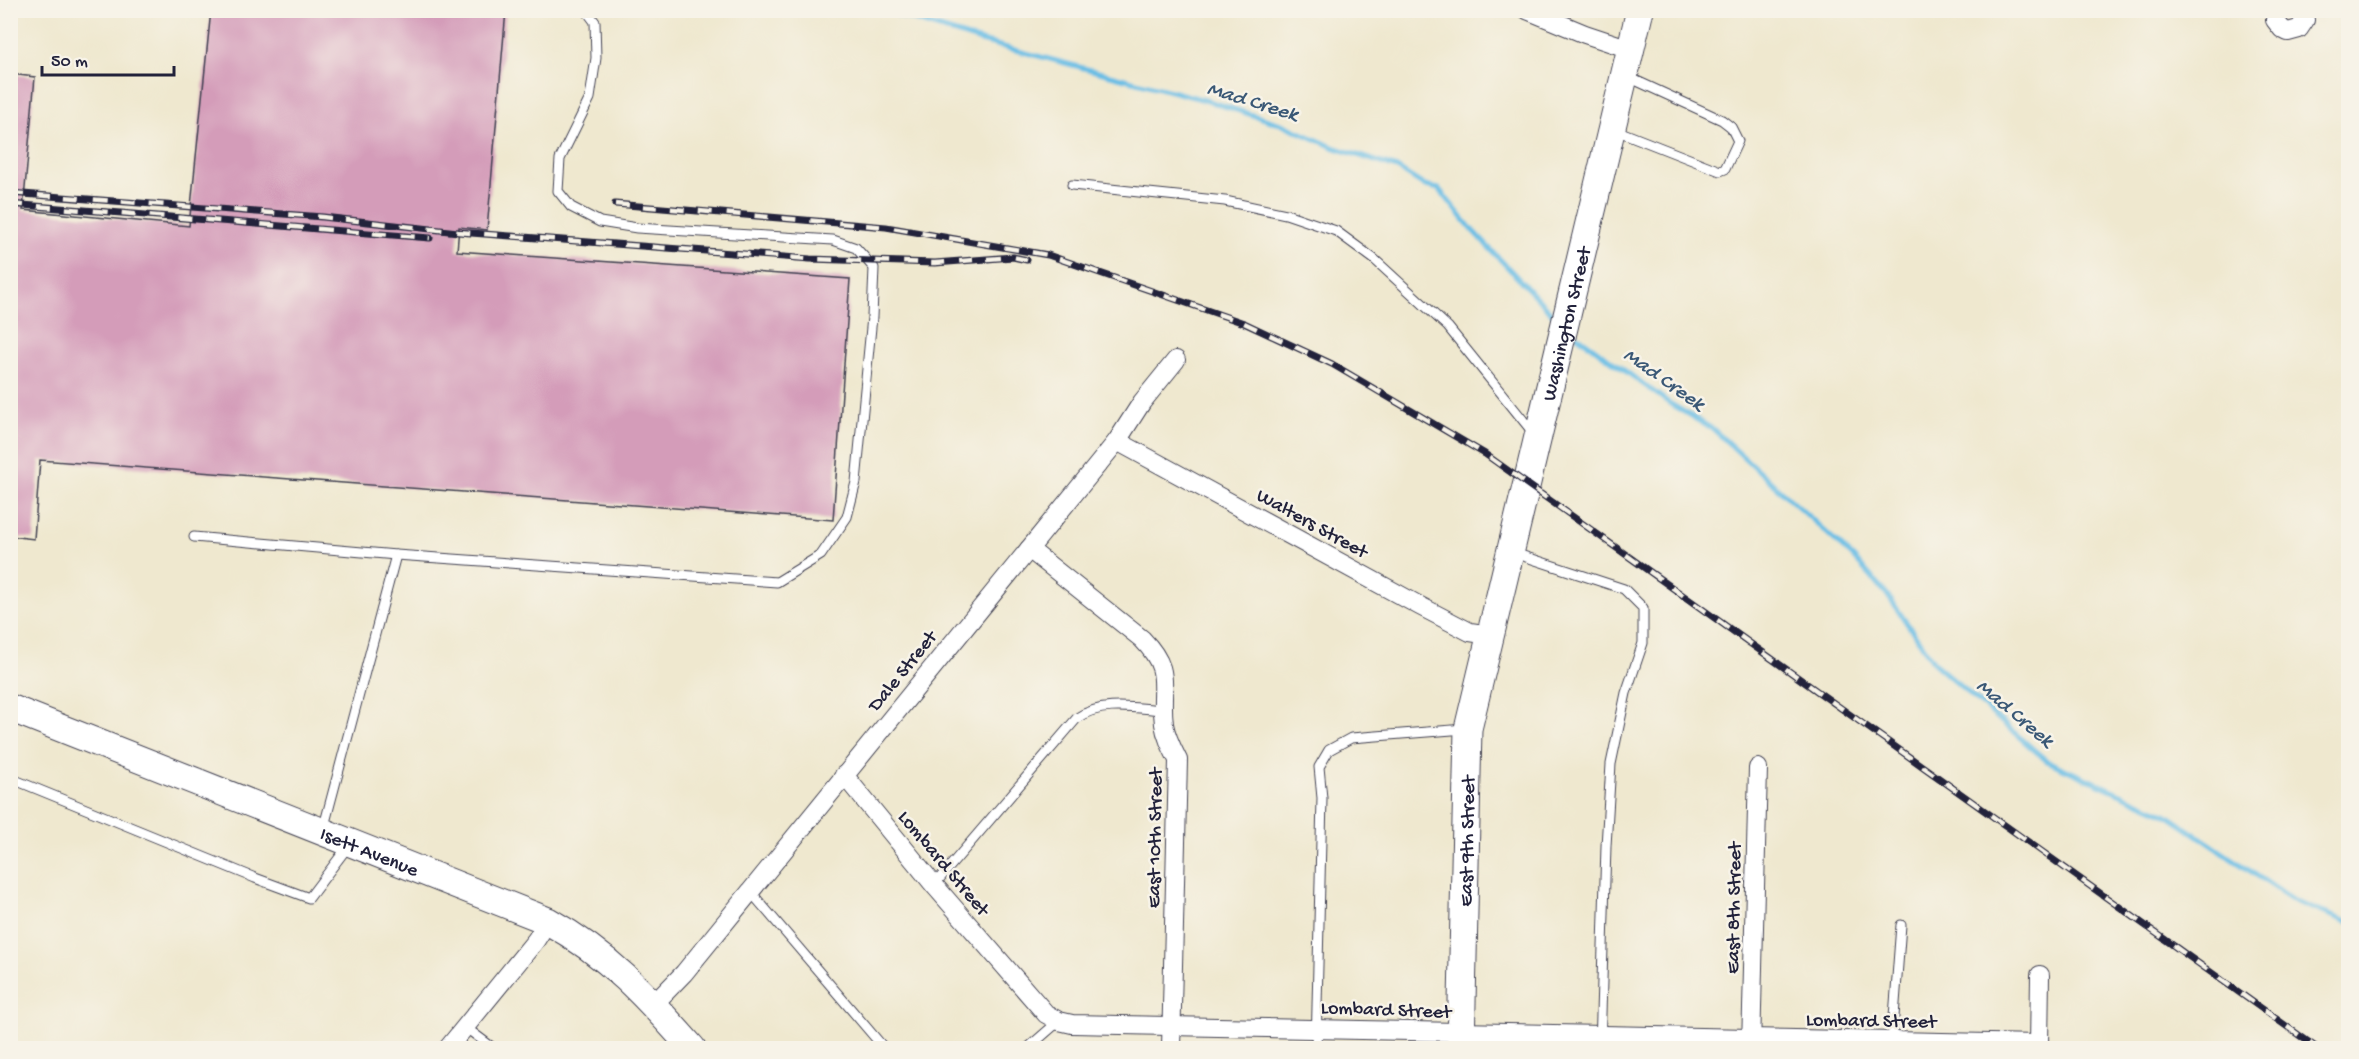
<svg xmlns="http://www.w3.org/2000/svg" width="2359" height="1059" viewBox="0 0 2359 1059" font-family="'Gochi Hand',sans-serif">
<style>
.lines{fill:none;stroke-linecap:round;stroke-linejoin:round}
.stream{stroke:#68bde5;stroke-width:5}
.building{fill:#d49cb9}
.lane-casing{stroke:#414051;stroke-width:11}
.street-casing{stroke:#414051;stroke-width:20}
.secondary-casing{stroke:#414051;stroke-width:29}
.lane{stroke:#fff;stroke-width:9}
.street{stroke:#fff;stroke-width:18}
.secondary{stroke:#fff;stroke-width:27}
.rail-casing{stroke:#22223b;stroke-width:7}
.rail{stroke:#f7f3e8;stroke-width:4.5;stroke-dasharray:14;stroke-linecap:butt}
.labels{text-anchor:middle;stroke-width:5;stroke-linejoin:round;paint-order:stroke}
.street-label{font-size:20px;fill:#22223b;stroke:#f7f3e8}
.water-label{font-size:21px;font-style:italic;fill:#3a5876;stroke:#f7f3e8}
</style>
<rect width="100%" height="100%" fill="#f7f3e8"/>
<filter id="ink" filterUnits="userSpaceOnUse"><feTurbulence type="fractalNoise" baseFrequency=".0167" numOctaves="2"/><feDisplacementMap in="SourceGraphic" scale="12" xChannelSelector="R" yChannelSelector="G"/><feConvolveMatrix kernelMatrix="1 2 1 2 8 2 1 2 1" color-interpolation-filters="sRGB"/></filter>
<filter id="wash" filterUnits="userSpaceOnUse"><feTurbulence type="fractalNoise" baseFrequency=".008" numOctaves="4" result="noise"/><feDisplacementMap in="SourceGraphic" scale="24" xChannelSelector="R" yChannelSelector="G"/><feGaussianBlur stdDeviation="1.35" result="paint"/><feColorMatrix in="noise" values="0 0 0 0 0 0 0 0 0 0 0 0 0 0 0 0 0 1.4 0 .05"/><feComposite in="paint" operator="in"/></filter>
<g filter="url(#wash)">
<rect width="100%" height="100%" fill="#efe8cf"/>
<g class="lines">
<!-- stream -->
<g class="stream">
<path d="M883,10L981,41L1205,100L1284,125L1333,147L1397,168L1425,186L1439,189L1474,232L1558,320"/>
<path d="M1572,332L1669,403L1714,430L1852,556L1886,593L1935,664L2047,761L2166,814L2296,902L2348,922"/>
</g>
</g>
<g id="blocks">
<!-- building -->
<path class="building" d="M211,10H506L487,230L459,227L457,251L850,279L833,520L40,460L34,539L10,536V74L35,77L23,210L189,226Z"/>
</g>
</g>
<g filter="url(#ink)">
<use href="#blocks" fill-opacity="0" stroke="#414051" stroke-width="1.5"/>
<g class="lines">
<defs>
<g id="lane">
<path d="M1613,129L1720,171L1725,169L1738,141L1731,127L1722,120L1626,76"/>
<path d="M1072,185L1225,201L1286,214L1336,231L1374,259L1448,327L1535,435"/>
<path d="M194,537L396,555L777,582L821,555L847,517L856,482L872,317L874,268L856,248L833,240L637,228L600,222L571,207L558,191L560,159L590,98L596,58L595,22L586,10"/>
<path d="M1514,553L1624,589L1643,608V643L1626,693L1611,764L1606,846L1600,1048"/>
<path d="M10,778L255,878L309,898L349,845"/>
<path d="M323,830L396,555"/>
<path d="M934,885L1077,718C1101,701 1135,708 1163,710"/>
<path d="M750,891L884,1048"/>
<path d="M465,1027L493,1048"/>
<path d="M1892,1043L1901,925"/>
<path d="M1028,1048L1059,1021"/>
<path d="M1316,1048L1322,798L1319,767L1329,750L1351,738L1465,729"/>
</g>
<g id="street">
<path d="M1527,10L1585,34L1630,49"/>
<path d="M2277,10L2275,20L2282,29L2288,32L2299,29L2305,20L2302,10"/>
<path d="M1117,441L1420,606L1470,632L1490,635"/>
<path d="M1029,549L1142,639C1174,672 1159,685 1164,724C1166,737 1172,748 1178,760L1171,1048"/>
<path d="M844,775L934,885L1046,1014L1059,1021L1072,1024L2039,1044"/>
<path d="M654,1004L684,973L1117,441L1142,402L1176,360"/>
<path d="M448,1048L536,940L548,921"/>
<path d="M1751,1048L1758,768"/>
<path d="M2039,1048L2040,975"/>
</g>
<g id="secondary">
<path id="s1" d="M10,708L548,921C609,955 647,997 692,1048"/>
<path id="s2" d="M1461,1048L1468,729L1640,10"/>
</g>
</defs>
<!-- lane casing -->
<use href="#lane" class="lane-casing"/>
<!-- street casing -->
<use href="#street" class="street-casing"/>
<!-- secondary casing -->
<use href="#secondary" class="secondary-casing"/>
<!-- lane -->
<use href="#lane" class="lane"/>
<!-- street -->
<use href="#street" class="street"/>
<!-- secondary -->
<use href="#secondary" class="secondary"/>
<defs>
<g id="rail">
<path d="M10,193L323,217L458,232L810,259L935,263L1013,257L1027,260"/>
<path d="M10,204L430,238"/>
<path d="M615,204L886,227L1048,255L1244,323L1332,364L1485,454L2317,1048"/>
</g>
</defs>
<!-- rail casing -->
<use href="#rail" class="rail-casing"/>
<!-- rail -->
<use href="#rail" class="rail"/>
</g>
</g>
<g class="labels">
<!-- street labels -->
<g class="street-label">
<text dy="7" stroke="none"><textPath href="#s2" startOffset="736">Washington Street</textPath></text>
<text transform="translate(1313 522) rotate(29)" y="7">Walters Street</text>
<text transform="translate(901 670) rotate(-51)" y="7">Dale Street</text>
<text transform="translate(1153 838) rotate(-89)" y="7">East 10th Street</text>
<text dy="7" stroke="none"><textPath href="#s2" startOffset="207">East 9th Street</textPath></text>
<text dy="7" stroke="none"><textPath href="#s1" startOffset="387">Isett Avenue</textPath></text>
<text transform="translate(945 862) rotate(50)" y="7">Lombard Street</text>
<text transform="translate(1732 908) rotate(-89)" y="7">East 8th Street</text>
<text transform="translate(1386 1008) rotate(2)" y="7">Lombard Street</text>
<text transform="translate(1871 1019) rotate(1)" y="7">Lombard Street</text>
</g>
<!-- water labels -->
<g class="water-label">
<text transform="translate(1253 100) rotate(17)" y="7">Mad Creek</text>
<text transform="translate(1665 378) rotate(35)" y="7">Mad Creek</text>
<text transform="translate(2016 712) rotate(40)" y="7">Mad Creek</text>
</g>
</g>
<!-- margin -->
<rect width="2359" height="1059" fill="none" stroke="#f7f3e8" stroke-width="36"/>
<!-- scale -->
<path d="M42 66v9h132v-9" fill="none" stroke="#22223b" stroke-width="3"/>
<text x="51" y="66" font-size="18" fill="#22223b" stroke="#f7f3e8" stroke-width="4.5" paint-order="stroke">50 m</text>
</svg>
